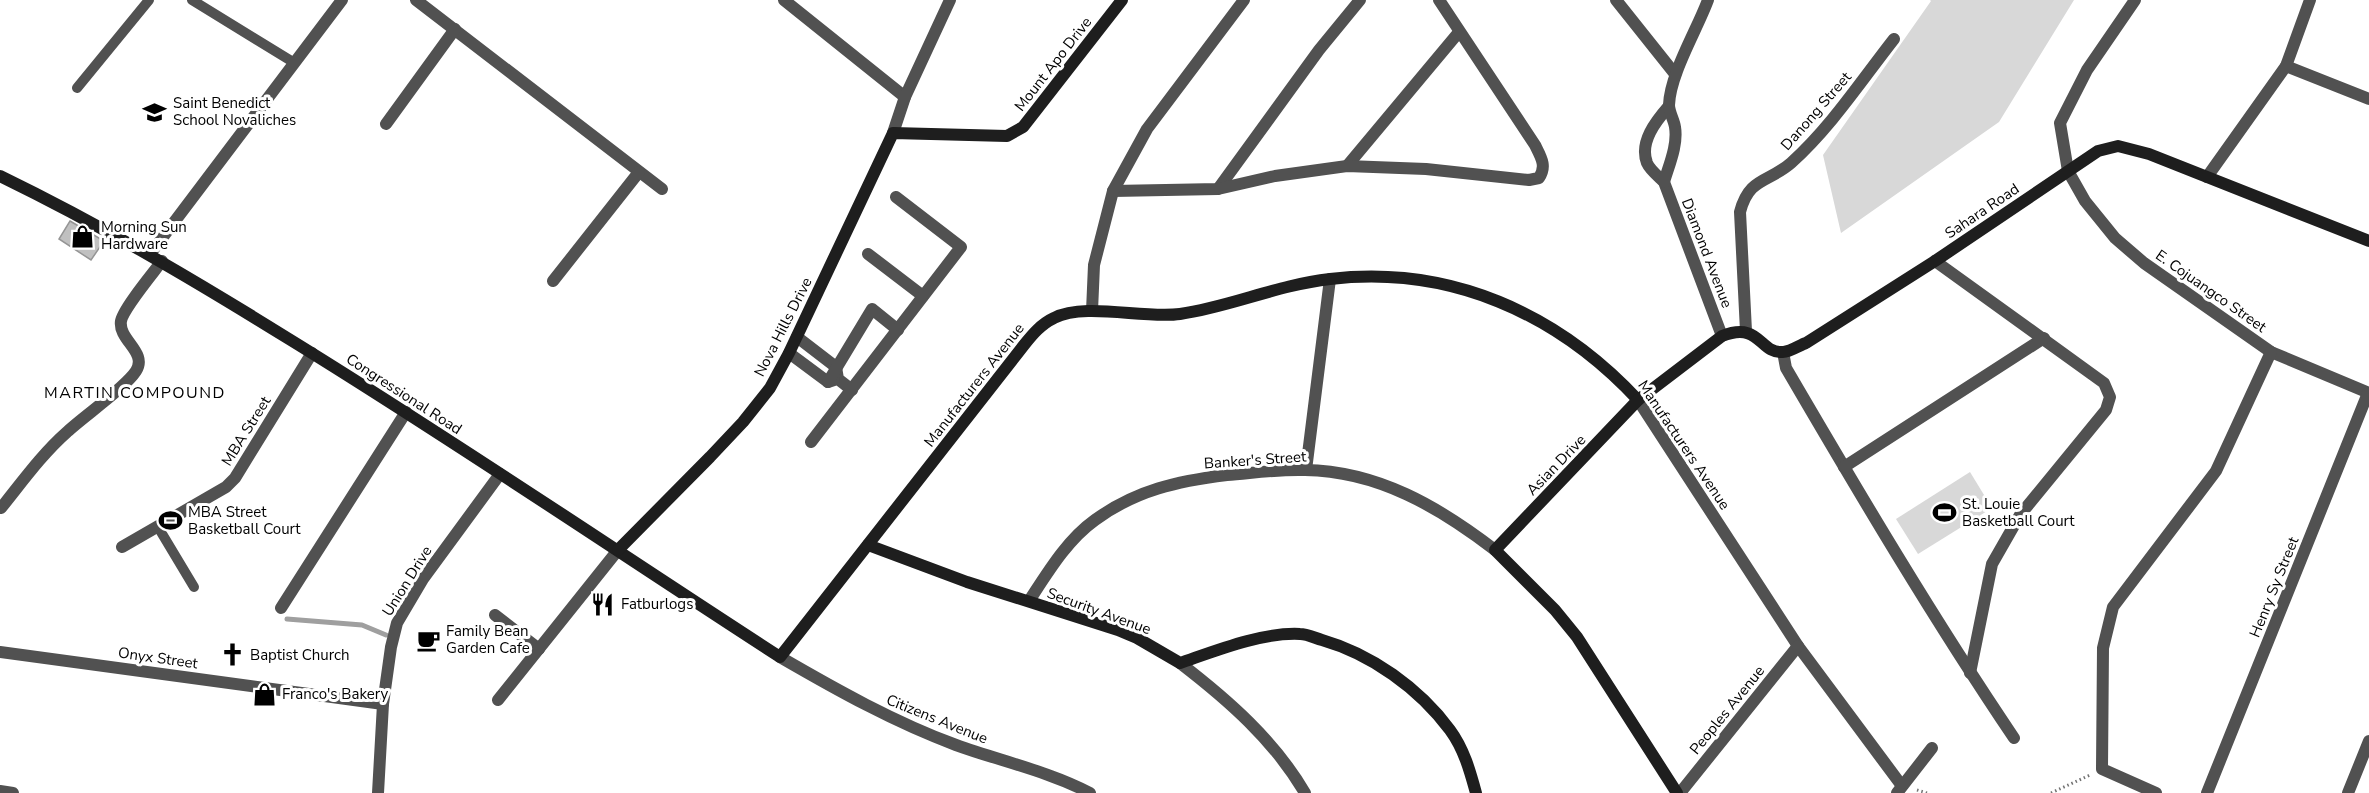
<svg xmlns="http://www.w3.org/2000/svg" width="2369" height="793" viewBox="0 0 2369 793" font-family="'Nunito Sans',sans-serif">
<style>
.grass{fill:#d8d8d8}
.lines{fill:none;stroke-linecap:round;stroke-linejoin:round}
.stream{stroke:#9f9f9f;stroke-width:5}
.building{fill:#c0c0c0;stroke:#959595;stroke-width:1.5}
.path{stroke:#737373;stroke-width:3;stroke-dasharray:1.5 3;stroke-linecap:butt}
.lane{stroke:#515151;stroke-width:10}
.street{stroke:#515151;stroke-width:12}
.secondary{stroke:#1e1e1e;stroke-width:12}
.labels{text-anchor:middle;stroke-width:6;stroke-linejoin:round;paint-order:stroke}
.street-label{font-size:15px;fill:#000;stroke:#fff}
.poi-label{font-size:15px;fill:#000;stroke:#fff;text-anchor:start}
.neighbourhood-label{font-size:16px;letter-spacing:1.5px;fill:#000;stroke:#fff}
</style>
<rect width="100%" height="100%" fill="#fff"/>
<!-- grass -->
<g class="grass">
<path d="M1930,0H2074L1999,122L1841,233L1823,155L1931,1Z"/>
<path d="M1970,472L1992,508L1918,554L1896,519Z"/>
</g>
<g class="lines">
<!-- stream -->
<path class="stream" d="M287,619L362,625L386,635"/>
</g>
<!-- building -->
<path class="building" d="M70,221L104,241L91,260L59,239Z"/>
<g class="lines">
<!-- path -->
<g class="path">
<path d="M1917,790L1927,793"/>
<path d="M2051,793L2090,775"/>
</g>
<!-- lane -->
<g class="lane">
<path d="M192,0L293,62"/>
<path d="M77,88L149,0"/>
<path d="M158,527L194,587"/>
</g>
<!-- street -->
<g class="street">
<path d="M416,0L662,189"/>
<path d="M784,0L905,97"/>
<path d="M1616,0L1675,74"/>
<path d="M2135,0L2087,70L2060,123L2068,171L2085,201L2115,238L2144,263L2271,352L2369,393"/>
<path d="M2286,66L2369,99"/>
<path d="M1669,106C1656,121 1639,142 1647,163C1650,170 1659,177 1664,182L1722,336"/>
<path d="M386,124L455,29"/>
<path d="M893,133L905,97L950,0"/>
<path d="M1347,166L1459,32"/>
<path d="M2207,177L2286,66L2310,0"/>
<path d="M1664,182C1669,165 1678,145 1675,127C1674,120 1669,112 1669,105C1670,74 1697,30 1708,0"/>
<path d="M1218,189L1319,50L1360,0"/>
<path d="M1113,191L1218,189L1275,176L1347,166L1426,169L1529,180L1539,178C1547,166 1541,157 1535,145L1439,0"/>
<path d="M150,254L342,0"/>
<path d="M868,254L923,296"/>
<path d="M1935,261L2104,383L2110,397L2106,410L2020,515L1992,564L1970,673"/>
<path d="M553,281L639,172"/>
<path d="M1092,311L1094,265L1113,191L1147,129L1244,0"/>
<path d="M1746,331L1740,212C1749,177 1768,183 1791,163C1831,127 1861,81 1894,39"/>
<path d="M797,337L836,367L838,379L852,390"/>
<path d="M1783,352L1786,368C1859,493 1933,618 2014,738"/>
<path d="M789,353L828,382L834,380"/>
<path d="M828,382L872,309L898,330"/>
<path d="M1638,400L1798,646L1902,786"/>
<path d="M811,442L961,247L896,197"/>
<path d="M1844,467L2044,338"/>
<path d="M1306,470L1330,279"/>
<path d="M1,508C22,482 42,454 67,432C84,416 125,388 136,371C148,352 118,340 121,321C123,309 153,273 162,261"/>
<path d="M122,547L226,487L235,478L312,353"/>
<path d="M1029,601C1048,572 1067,540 1095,520C1136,490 1178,481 1227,475C1253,473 1279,469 1305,470C1378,471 1439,507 1495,550"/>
<path d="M281,608L406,412"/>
<path d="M495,615L539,649"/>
<path d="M0,652L383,704"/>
<path d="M780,657C837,690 894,722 956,745C1000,761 1048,771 1090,793"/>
<path d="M1180,663C1228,700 1274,740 1305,793"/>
<path d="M498,700L618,550"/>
<path d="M0,791L13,793"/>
<path d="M378,793L383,704L391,647L397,623L423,579L500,474"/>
<path d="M1680,793L1798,646"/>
<path d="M1897,793L1932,748"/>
<path d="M2156,793L2102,769L2103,648L2113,607L2216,471L2271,352"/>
<path d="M2207,793L2368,393"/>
<path d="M2348,793L2369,741"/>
</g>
<!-- secondary -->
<g class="secondary">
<path d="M0,176C101,225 194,280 289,339C455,441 616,551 780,657L1024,345C1032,335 1041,324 1054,318C1085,302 1143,319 1180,314C1230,307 1277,285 1330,279C1450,265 1557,313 1638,400"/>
<path d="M868,545L967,582L1118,630L1137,638L1180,663C1215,651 1262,632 1300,634C1307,634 1315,638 1322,640C1371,654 1419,688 1450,730C1464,749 1470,771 1476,793"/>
<path d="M618,550L710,457L743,422L770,388L789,353L893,133L1007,136L1023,127L1122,0"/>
<path d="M1677,793L1577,637L1555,610L1495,550L1638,400L1722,336C1761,321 1759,354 1783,352C1790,352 1800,345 1806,343L1935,261L2098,151L2118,146L2149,154L2369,241"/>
</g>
</g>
<!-- icons -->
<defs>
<symbol id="school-bare" viewBox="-9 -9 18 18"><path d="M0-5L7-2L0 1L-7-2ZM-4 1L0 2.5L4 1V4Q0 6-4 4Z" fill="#000" stroke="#fff" stroke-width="2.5" paint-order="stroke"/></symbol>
<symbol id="shop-bare" viewBox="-9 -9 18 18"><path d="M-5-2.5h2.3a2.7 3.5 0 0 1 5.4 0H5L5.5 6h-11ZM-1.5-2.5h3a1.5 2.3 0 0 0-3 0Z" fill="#000" stroke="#fff" stroke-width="2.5" paint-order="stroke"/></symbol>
<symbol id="stadium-bare" viewBox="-9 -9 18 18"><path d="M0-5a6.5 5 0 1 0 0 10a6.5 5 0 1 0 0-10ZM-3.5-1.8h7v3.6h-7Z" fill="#000" stroke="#fff" stroke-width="2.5" paint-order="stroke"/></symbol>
<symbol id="restaurant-bare" viewBox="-9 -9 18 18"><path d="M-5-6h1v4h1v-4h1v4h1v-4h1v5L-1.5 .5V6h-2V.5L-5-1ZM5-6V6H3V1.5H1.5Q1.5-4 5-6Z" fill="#000" stroke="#fff" stroke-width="2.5" paint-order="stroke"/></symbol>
<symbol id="cafe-bare" viewBox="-9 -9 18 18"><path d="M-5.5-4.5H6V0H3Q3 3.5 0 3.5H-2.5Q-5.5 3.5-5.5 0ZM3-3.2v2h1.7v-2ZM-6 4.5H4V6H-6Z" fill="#000" stroke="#fff" stroke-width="2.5" paint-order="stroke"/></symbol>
<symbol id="church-bare" viewBox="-9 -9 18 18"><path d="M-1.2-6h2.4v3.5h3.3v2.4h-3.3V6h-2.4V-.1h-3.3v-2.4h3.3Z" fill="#000" stroke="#fff" stroke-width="2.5" paint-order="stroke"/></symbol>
</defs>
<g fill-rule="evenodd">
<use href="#school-bare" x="138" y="96" width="33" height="33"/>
<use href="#shop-bare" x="66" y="220" width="33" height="33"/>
<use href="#stadium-bare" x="1928" y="496" width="33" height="33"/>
<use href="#stadium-bare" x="154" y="504" width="33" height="33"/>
<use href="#restaurant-bare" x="586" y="588" width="33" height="33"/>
<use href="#cafe-bare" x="412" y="624" width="33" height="33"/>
<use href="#church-bare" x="216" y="638" width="33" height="33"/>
<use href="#shop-bare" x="248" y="678" width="33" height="33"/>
</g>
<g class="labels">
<!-- street labels -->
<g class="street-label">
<text transform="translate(1053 64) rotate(-52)" y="5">Mount Apo Drive</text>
<text transform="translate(1816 111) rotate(-49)" y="5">Danong Street</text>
<text transform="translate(1982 211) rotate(-34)" y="5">Sahara Road</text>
<text transform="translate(1707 253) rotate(69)" y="5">Diamond Avenue</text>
<text transform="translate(2211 291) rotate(35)" y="5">E. Cojuangco Street</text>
<text transform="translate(783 327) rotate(-63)" y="5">Nova Hills Drive</text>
<text transform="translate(974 385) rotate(-52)" y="5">Manufacturers Avenue</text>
<text transform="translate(404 394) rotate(33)" y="5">Congressional Road</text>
<text transform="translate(246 431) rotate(-58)" y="5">MBA Street</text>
<text transform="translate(1684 445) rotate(56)" y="5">Manufacturers Avenue</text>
<text transform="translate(1255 460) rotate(-4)" y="5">Banker's Street</text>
<text transform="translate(1556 465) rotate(-46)" y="5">Asian Drive</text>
<text transform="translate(407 581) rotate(-58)" y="5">Union Drive</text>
<text transform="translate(2274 587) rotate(-68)" y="5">Henry Sy Street</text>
<text transform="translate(1099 611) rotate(20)" y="5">Security Avenue</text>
<text transform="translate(158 658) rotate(8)" y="5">Onyx Street</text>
<text transform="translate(1727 710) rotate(-51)" y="5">Peoples Avenue</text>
<text transform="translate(937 719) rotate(22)" y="5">Citizens Avenue</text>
</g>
<!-- poi labels -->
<g class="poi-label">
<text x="173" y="108">Saint Benedict<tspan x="173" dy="17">School Novaliches</tspan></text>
<text x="101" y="232">Morning Sun<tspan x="101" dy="17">Hardware</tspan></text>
<text x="1962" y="509">St. Louie<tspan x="1962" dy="17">Basketball Court</tspan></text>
<text x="188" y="517">MBA Street<tspan x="188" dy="17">Basketball Court</tspan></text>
<text x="621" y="609">Fatburlogs</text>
<text x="446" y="636">Family Bean<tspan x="446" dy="17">Garden Cafe</tspan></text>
<text x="250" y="660">Baptist Church</text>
<text x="282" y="699">Franco's Bakery</text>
</g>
<!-- neighbourhood labels -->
<g class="neighbourhood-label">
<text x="135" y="398">MARTIN COMPOUND</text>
</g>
</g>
</svg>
